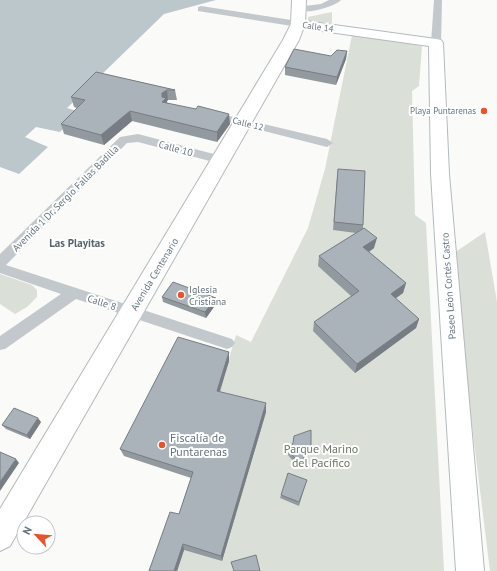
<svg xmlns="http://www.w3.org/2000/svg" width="497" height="571" viewBox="0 0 497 571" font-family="'PT Sans',sans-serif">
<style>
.green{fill:#dadfd7}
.water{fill:#bbc7cb}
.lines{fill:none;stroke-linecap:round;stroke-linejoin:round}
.secondary-casing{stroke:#b3babf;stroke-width:2}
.primary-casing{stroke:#b5babe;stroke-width:2}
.street{fill:#c3c8cc;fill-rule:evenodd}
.secondary{fill:#fff;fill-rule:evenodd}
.primary{fill:#fff;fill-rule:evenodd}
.wall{fill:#929a9f}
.shaded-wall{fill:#777d82}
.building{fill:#aab3b9;stroke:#777d82}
.poi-dot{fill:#e4572e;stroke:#fff;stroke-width:1.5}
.labels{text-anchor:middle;stroke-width:4;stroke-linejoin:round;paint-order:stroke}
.far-street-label{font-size:9px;fill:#657683;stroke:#fff}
.far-poi-label{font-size:9px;fill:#657683;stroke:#fff;text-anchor:end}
.street-label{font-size:10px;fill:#657683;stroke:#fff}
.poi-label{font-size:10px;fill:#657683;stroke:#fff;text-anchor:start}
.neighbourhood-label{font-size:11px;font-weight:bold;fill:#57646e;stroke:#fff}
.near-poi-label{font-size:12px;fill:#657683;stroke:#fff;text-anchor:start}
.near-park-label{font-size:12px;fill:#687a64;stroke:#fff}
</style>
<rect width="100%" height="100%" fill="#fafaf8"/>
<!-- green -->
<g class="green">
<path d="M332,12V23L308,21V17Z"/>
<path d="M352,35L422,46L419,86L412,91L415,215L426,223L444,571H148L170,516L178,519L193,479L236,335L251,342L308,228L325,169Z"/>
<path d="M485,232L497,302V571H490L461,337L454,253Z"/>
<path d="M0,274L32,285L37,290V297L27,307L15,314L0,304Z"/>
</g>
<!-- water -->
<path class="water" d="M0,0H216L164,14L67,108L80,112L60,132L36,127L25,137L48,147L19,174L0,167Z"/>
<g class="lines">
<defs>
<path id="secondary" d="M298,20L436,39L441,40L443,43L449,174L484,571H456L431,174L429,46L293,27L291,24L293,21Z"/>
<path id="primary" d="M292,0H306L305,24L299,40L10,546L0,551V509L283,40L291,24Z"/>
</defs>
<!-- secondary casing -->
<use href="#secondary" class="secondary-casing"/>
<!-- primary casing -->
<use href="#primary" class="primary-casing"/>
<!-- street -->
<g class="street">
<path d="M329,0H341C335,7 302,16 294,9L296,7L321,4Z"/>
<path d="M434,0H442L441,43L436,46L431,43Z"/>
<path d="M201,6L298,21L303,24L298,27L198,11V7Z"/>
<path d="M212,112L327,139L333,143L327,147L208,117L207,115Z"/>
<path d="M138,134L225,157L227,160L221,164L138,142L127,143L6,265L232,339L235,343L232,347L227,349L76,299L5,349L0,350V336L61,294L0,273V254L120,137Z"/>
</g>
<!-- secondary -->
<use href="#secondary" class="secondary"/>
<!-- primary -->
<use href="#primary" class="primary"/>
</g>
<!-- wall -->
<g class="wall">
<path d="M347,51L346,59L336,85L285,75V67L331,56Z"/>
<path d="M96,72L175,90L177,100H168L167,101V103L230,124L217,142L132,121L104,145L64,134L61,124L77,108L74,107L71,97Z"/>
<path d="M338,169L363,225V229L374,248L369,252L406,283L403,293L395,298L419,319L416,328L355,373L313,331L314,322L351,296L318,266L319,256L356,233L333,230L337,177Z"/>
<path d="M162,297L216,304L206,318L163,302Z"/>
<path d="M229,352V361L220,392L266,412L222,561L184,550L177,571H149L179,514L191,478L124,456L120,449Z"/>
<path d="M41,422L30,439L6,429L2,425Z"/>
<path d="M293,444L310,449L299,468L288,455L289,451Z"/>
<path d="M307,480L299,506L280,498L281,495Z"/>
</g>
<!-- shaded-wall -->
<g class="shaded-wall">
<path d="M347,51L346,59L336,85L337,77Z"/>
<path d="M167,90L168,100L167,101L168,108L163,112L162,93Z"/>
<path d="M130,111L132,121L104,145L101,135Z"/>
<path d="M229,114L230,124L217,142V132Z"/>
<path d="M377,238L374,248L361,257L363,247Z"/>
<path d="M406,283L403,293L388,304L391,294Z"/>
<path d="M216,298V304L206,318L205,312Z"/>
<path d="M419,319L416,328L355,373L357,364Z"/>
<path d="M229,352V361L217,399V391Z"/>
<path d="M266,403V412L222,561L221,556Z"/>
<path d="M38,418L41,422L30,439L27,435Z"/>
<path d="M311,445L310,449L299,468L300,464Z"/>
<path d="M16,459L19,463L0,491V482Z"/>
<path d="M183,544L184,550L177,571H174Z"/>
</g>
<!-- building -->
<g class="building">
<path d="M294,49L331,56L337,50L347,51L337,77L285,67Z"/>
<path d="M96,72L175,90H167L162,93V97L166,98L162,102L196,109L198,106L229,114L217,132L130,111L101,135L61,124L85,100L71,97Z"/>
<path d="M338,169L365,171L363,225L334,222Z"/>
<path d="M364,228L377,238L363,247L406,283L391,294L419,319L357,364L314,322L359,291L319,256Z"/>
<path d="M173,282L216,298L205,312L162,297Z"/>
<path d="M178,337L229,352L217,391L266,403L221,556L183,544L174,571H149L170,512L179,514L193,472L120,449Z"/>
<path d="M14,408L38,418L27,435L2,425Z"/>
<path d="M311,430V445L300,464L289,451L293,443L294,436Z"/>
<path d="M0,452L16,459L0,482Z"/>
<path d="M288,473L307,480L299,502L281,495Z"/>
<path d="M256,555L260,571H234L231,562Z"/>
</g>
<!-- markers -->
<g class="poi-dot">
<circle cx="484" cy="111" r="4"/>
<circle cx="181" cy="295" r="4"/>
<circle cx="162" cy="445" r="4"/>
</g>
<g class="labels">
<!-- far-street labels -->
<g class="far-street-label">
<text transform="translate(318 27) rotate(8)" y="3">Calle 14</text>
<text transform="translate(248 124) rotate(14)" y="3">Calle 12</text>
</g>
<!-- far-poi labels -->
<g class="far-poi-label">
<text x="476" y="114">Playa Puntarenas</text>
</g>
<!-- street labels -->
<g class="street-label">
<text transform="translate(176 148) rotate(15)" y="4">Calle 10</text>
<text transform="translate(65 198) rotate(-45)" y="4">Avenida 1 Dr. Sergio Fallas Badilla</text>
<text transform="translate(154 274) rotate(-59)" y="4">Avenida Centenario</text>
<text transform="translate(448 286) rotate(-94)" y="4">Paseo León Cortés Castro</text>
<text transform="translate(102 302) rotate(18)" y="4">Calle 8</text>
</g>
<!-- poi labels -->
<g class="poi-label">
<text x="189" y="293">Iglesia<tspan x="189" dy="12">Cristiana</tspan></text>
</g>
<!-- neighbourhood labels -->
<g class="neighbourhood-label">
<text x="77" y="247">Las Playitas</text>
</g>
<!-- near-poi labels -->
<g class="near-poi-label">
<text x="170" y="442">Fiscalía de<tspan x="170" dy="14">Puntarenas</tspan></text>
</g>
<!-- near-park labels -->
<g class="near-park-label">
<text x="321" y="453">Parque Marino<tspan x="321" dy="14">del Pacífico</tspan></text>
</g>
</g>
<!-- north arrow -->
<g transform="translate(36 535) rotate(296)"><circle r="19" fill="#ffffff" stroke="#c1c8cd"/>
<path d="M0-3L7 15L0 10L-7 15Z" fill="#e4572e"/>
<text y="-6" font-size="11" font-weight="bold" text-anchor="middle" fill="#657683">N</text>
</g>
</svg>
